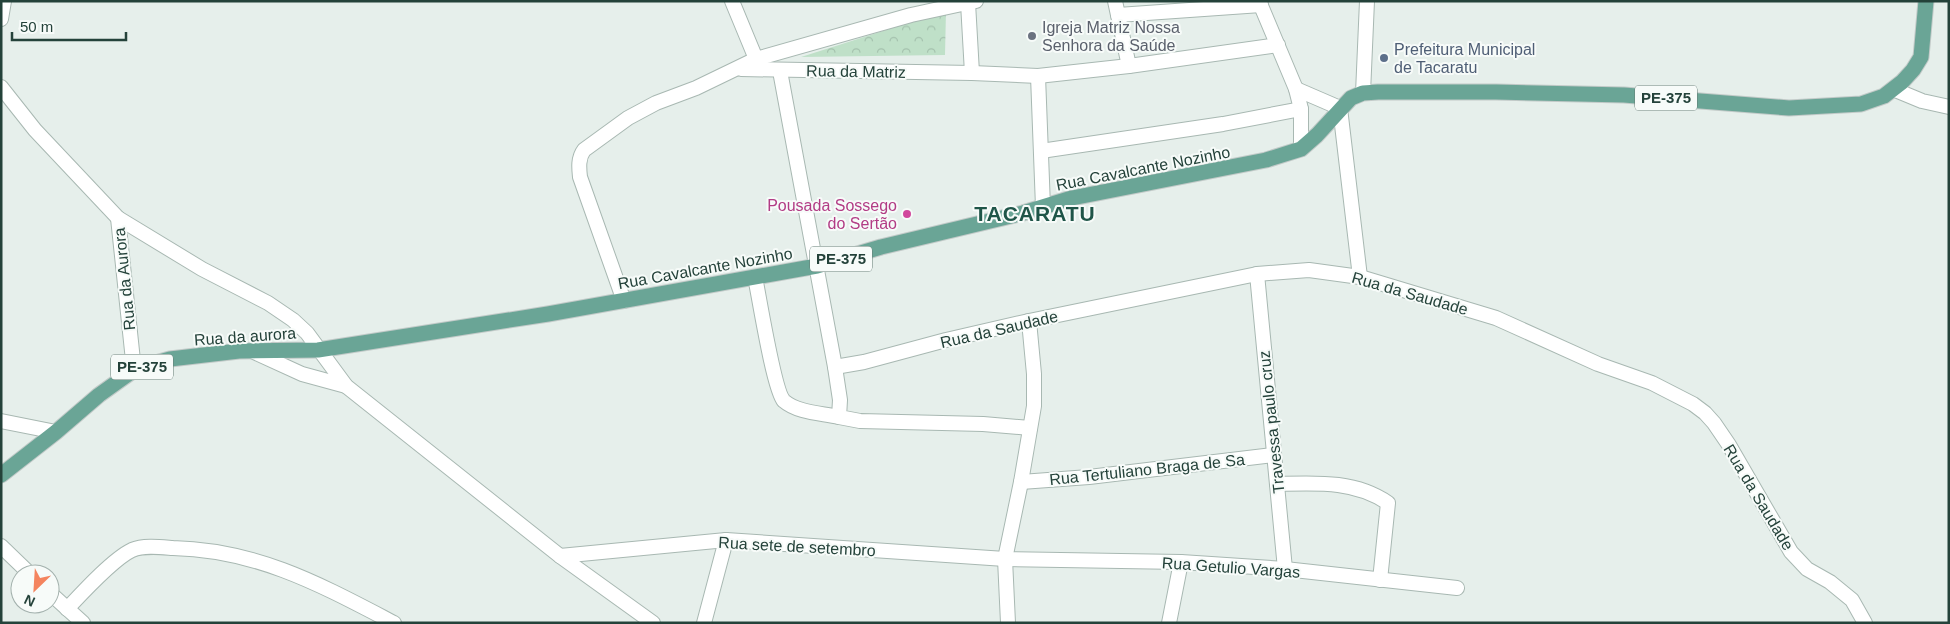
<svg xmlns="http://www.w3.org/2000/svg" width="1950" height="624" viewBox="0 0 1950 624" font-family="Arial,sans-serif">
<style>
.park{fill:url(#park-crowns)}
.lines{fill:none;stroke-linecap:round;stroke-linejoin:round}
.street-casing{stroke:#a8b8b2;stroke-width:16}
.primary-casing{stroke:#c2cac8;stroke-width:17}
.street{stroke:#fff;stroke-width:14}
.primary{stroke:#6aa596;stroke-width:15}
.worship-dot{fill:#6b7280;stroke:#f7fbf9;stroke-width:2}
.service-dot{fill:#5c6f8a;stroke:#f7fbf9;stroke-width:2}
.hotel-dot{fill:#d1479c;stroke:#f7fbf9;stroke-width:2}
.labels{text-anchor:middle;stroke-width:4;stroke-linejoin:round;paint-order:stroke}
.shield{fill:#f7fbf9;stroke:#637a73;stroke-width:1}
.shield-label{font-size:15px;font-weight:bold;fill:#24423a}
.worship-label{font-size:16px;fill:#5b616d;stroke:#f7fbf9;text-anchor:start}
.service-label{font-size:16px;fill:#4e5e75;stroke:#f7fbf9;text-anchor:start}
.street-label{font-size:16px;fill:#24423a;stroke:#f7fbf9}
.hotel-label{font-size:16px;fill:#b23c85;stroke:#f7fbf9;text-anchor:end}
.district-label{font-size:21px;font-weight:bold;letter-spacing:1px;fill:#1f5548;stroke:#f7fbf9}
</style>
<defs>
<pattern id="park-crowns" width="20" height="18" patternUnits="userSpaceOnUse" patternTransform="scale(1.25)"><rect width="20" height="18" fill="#bfe0c8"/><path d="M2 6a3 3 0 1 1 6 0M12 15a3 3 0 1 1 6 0" fill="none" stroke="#a4c1ad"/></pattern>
</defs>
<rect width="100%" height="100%" fill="#e6efeb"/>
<!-- park -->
<path class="park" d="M946,11L945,55L801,57Z"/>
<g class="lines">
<defs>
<g id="street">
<path d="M732,1L756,59"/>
<path d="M1115,1L1129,66"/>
<path d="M1259,1L1296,89L1301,109V149"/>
<path d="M968,3L972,73"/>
<path d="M1118,15L1261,5"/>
<path d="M1,19L4,1"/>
<path d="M741,69L972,73L1038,76L1129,66L1278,45"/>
<path d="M780,71L835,367L840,400L839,417L860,421L983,424L1030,428"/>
<path d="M1038,76L1043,207"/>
<path d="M1,87L35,130L118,218L202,269L268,303L293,320L307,333L346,386L560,556L653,623"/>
<path d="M1296,89L1340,108L1360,277"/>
<path d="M1893,89L1922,101L1949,107"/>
<path d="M1363,93L1367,1"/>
<path d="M1041,151L1223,124L1301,109"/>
<path d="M118,218L134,370"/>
<path d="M1257,274L1285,569"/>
<path d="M755,277C759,296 774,391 784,401C798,413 822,413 839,417"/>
<path d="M624,301L580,177C579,168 578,158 584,150L628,118L656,103L696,88L756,59L911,15L976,1"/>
<path d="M254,352L302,374L346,386"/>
<path d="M835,367L864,362L946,340L1029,321L1257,274L1309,270L1360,277L1496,318L1598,364L1652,383L1693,404L1705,413L1714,423L1729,445L1791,552L1807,569L1830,582L1852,600L1865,623"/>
<path d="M1,421L56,432"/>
<path d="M1021,482L1089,477L1273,455"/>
<path d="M1277,484C1315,483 1355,480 1388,503L1380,580"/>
<path d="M1,546L30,574"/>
<path d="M560,556L726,540L1005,559L1181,562L1285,569L1457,588"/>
<path d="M50,593L83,623"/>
<path d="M67,609C82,593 113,559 132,550C144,545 160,547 173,548C258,550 321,585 394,623"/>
<path d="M704,623L726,540"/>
<path d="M1008,623L1005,559L1021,482L1034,406V374L1029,321"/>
<path d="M1169,623L1181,562"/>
</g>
<path id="primary" d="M1,475L56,432L99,395L134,370L145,366L170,359L239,351L318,350L548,314L817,266L881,247L1023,213L1072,198L1266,160L1301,149L1317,135L1351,98L1363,93L1378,92H1496L1624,95L1789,108L1861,104L1884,96L1902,82L1913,70L1921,57L1926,1"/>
</defs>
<!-- street casing -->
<use href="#street" class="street-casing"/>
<!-- primary casing -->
<use href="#primary" class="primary-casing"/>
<!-- street -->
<use href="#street" class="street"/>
<!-- primary -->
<use href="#primary" class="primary"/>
</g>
<!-- markers -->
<circle class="worship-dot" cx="1032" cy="36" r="5"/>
<circle class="service-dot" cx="1384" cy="58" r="5"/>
<circle class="hotel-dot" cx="907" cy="214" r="5"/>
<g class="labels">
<!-- shield labels -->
<g class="shield">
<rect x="1635" y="85.5" width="62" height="25" rx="4"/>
<rect x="810" y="246.5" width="62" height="25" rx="4"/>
<rect x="111" y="354.5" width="62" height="25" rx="4"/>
</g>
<g class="shield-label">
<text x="1666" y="103">PE-375</text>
<text x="841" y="264">PE-375</text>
<text x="142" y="372">PE-375</text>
</g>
<!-- worship labels -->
<g class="worship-label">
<text x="1042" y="33">Igreja Matriz Nossa<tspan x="1042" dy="18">Senhora da Saúde</tspan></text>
</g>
<!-- service labels -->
<g class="service-label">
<text x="1394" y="55">Prefeitura Municipal<tspan x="1394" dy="18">de Tacaratu</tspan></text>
</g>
<!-- street labels -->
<g class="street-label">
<text transform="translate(856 71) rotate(1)" y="6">Rua da Matriz</text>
<text transform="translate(1143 168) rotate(-11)" y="6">Rua Cavalcante Nozinho</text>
<text transform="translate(705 268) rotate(-10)" y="6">Rua Cavalcante Nozinho</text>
<text transform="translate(124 279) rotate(-96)" y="6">Rua da Aurora</text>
<text transform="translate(1410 293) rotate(16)" y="6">Rua da Saudade</text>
<text transform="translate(999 329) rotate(-13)" y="6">Rua da Saudade</text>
<text transform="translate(245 336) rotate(-4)" y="6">Rua da aurora</text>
<text transform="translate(1271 422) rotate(-96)" y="6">Travessa paulo cruz</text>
<text transform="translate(1147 469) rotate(-6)" y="6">Rua Tertuliano Braga de Sa</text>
<text transform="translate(1759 497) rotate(59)" y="6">Rua da Saudade</text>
<text transform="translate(797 546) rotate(3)" y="6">Rua sete de setembro</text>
<text transform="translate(1231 567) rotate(4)" y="6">Rua Getulio Vargas</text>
</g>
<!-- hotel labels -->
<g class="hotel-label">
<text x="897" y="211">Pousada Sossego<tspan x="897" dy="18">do Sertão</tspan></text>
</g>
<!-- district labels -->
<g class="district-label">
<text x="1035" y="221">TACARATU</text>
</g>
</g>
<!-- border -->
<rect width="1950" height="624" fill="none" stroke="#24423a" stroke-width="5"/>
<!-- north arrow -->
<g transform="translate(35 589) rotate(205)"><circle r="24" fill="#f7fbf9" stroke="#a3b1ad"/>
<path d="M0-4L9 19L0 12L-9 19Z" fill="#f4845f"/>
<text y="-8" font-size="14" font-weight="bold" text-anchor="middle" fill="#24423a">N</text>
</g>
<!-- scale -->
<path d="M12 32v8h114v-8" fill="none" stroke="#24423a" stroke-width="2.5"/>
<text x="20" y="32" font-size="15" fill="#24423a" stroke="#f7fbf9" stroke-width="4" paint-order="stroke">50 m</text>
</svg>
